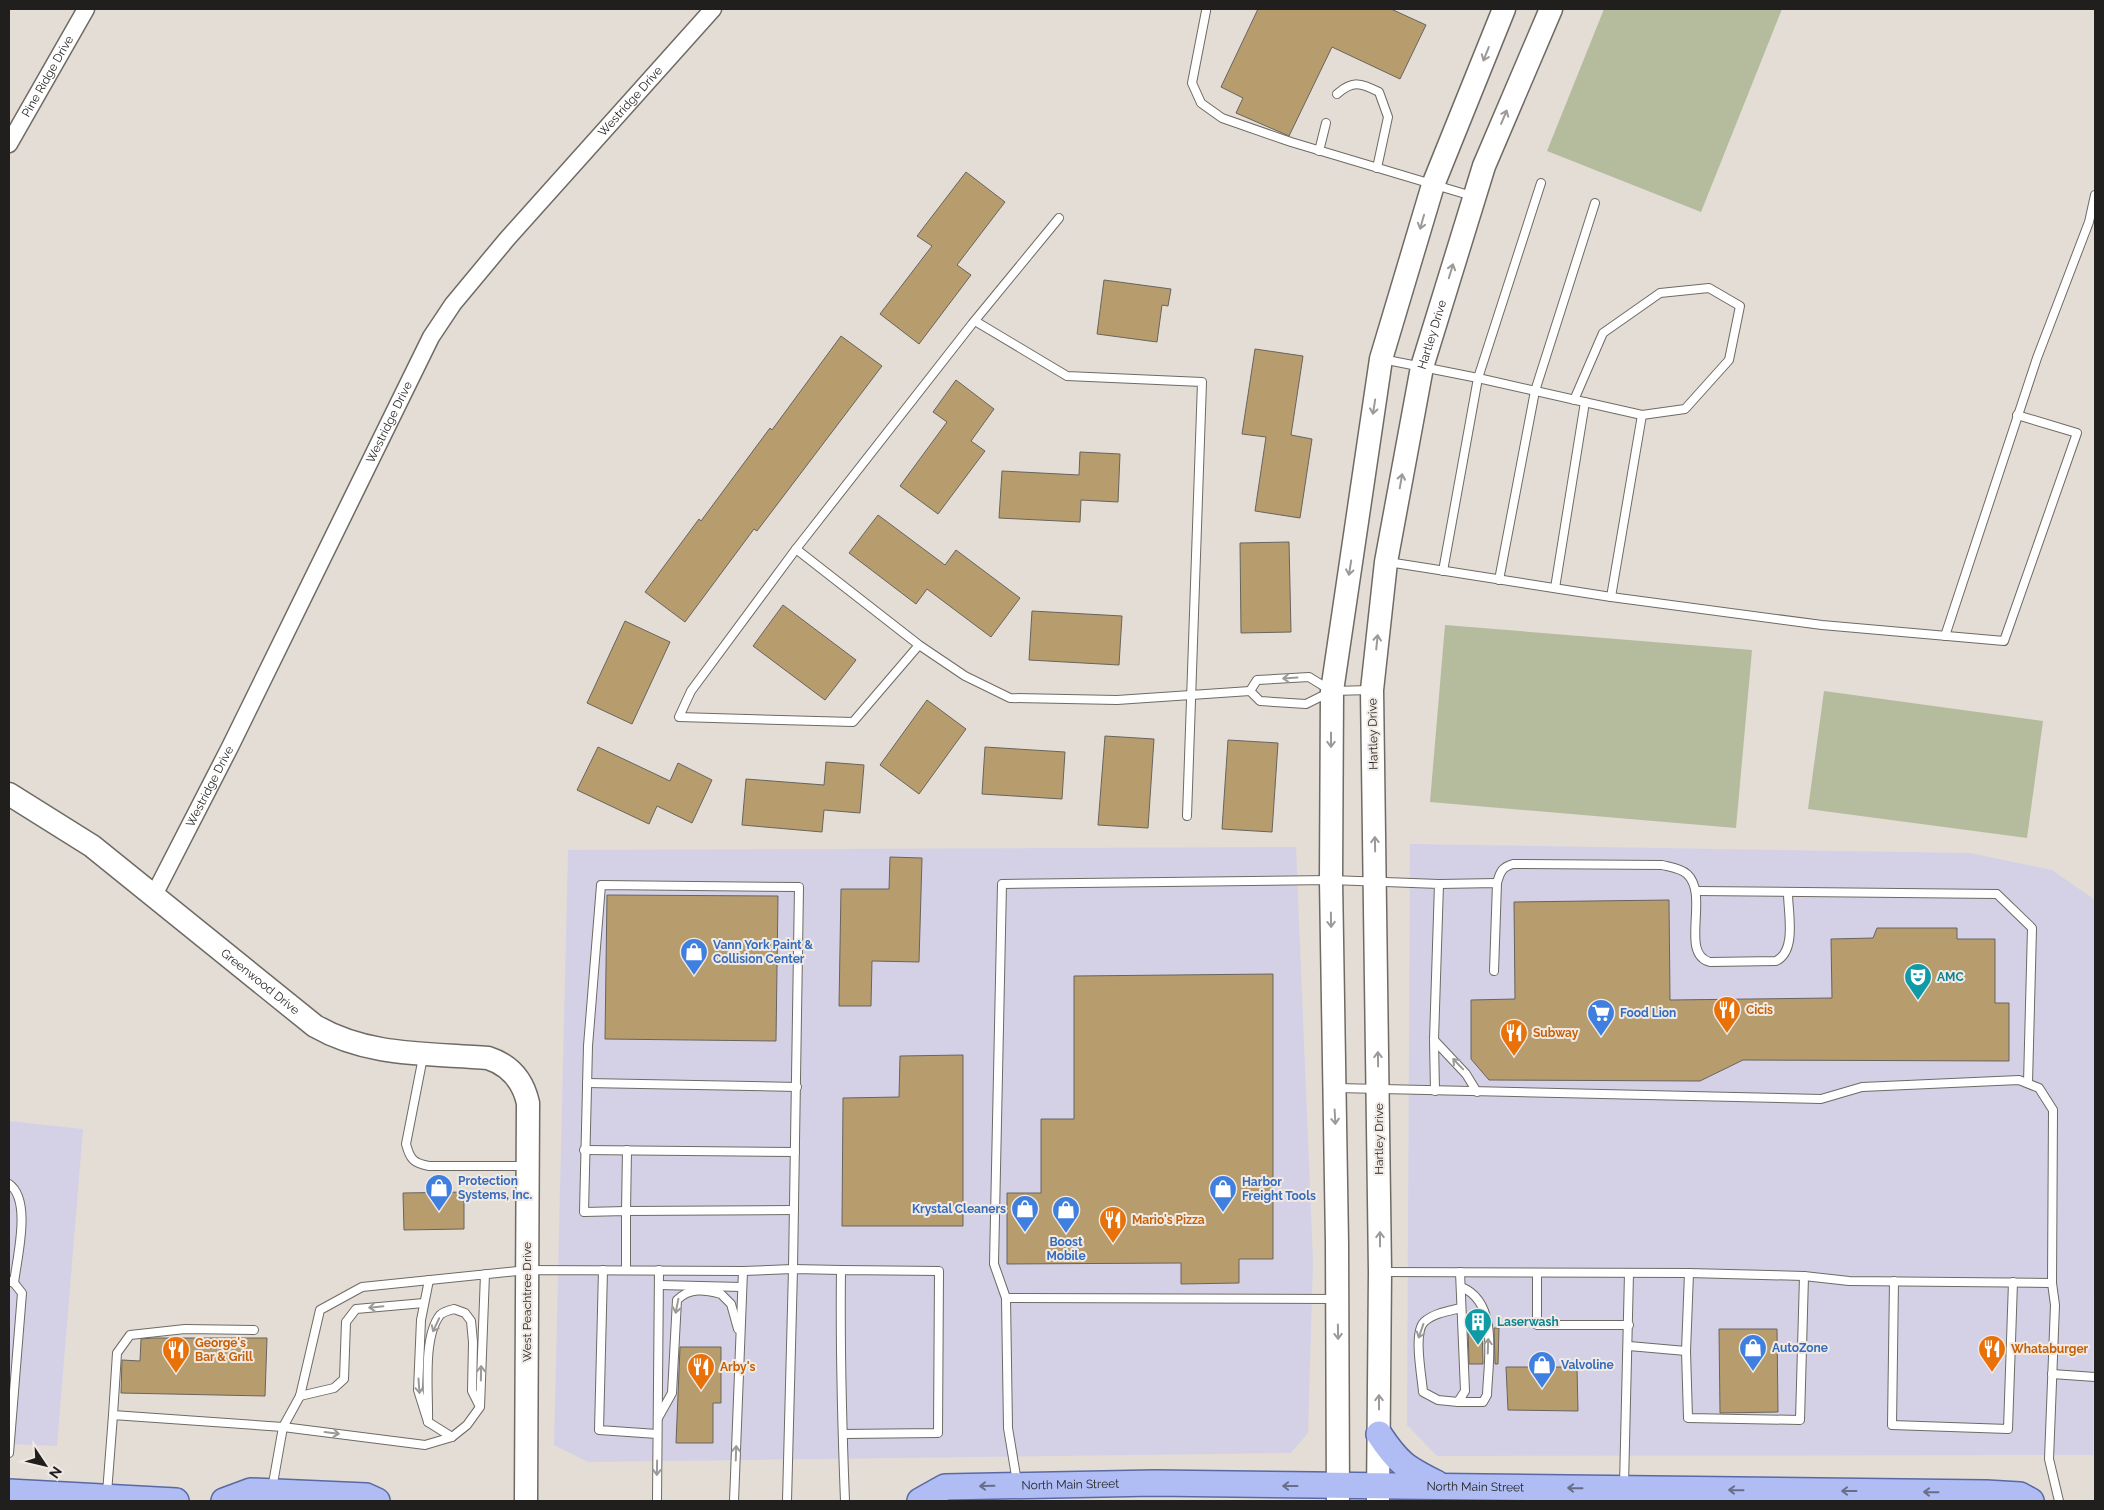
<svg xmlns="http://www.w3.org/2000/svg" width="2104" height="1510" viewBox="0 0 2104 1510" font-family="Raleway,sans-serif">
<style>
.commercial{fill:#d4d1e7}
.green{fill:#b5bc9d}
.building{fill:#b79c6e;stroke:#68645d}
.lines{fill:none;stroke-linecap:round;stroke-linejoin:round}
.lane-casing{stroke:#6f6a64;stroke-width:10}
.street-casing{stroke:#6f6a64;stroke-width:19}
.secondary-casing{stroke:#6f6a64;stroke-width:25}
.primary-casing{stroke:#5a69a4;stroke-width:28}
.lane{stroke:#fff;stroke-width:8}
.street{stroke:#fff;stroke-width:16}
.secondary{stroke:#fff;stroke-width:22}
.primary{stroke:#afbdf4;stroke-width:25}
.oneway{stroke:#9b9a99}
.oneway2{stroke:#686e88}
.labels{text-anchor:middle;stroke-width:4;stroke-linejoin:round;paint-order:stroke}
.street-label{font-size:12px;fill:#211f1d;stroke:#f1eae4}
.shop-label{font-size:12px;font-weight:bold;fill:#366cbe;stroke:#f1eae4;text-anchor:start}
.culture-label{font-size:12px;font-weight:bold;fill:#0d838f;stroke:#f1eae4;text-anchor:start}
.food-label{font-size:12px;font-weight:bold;fill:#c56008;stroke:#f1eae4;text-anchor:start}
</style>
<rect width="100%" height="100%" fill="#e3ddd6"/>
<!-- commercial -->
<g class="commercial">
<path d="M1410,844L1970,853L2052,870L2095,900L2093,1455L1437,1456L1407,1425Z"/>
<path d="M1296,847L1313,1261L1308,1433L1291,1453L588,1462L554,1445L568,850Z"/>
<path d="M9,1121L83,1129L57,1446L9,1444Z"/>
</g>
<!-- green -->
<g class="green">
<path d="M1604,9H1782L1701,212L1547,151Z"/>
<path d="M1445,625L1752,650L1736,828L1430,802Z"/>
<path d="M1824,691L2043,721L2027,838L1808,809Z"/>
</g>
<!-- building -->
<g class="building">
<path d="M1258,9H1391L1426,25L1400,79L1332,47L1289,136L1236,113L1243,98L1221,87Z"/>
<path d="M966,172L1005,202L957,265L971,275L919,344L880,314L932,246L917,236Z"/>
<path d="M1104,280L1171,289L1168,306L1162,305L1157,342L1097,334Z"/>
<path d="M841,336L882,366L757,531L754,529L685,622L645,592L699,519L701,521L770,428L772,430Z"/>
<path d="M1255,349L1303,356L1291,435L1312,439L1300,518L1255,511L1266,437L1242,434Z"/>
<path d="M956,380L994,409L971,441L985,451L938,514L900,486L947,422L933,412Z"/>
<path d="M1080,452L1120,454L1118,502L1081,500L1080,522L999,518L1002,471L1079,475Z"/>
<path d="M878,515L945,565L956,550L1020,598L991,637L927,589L916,604L849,553Z"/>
<path d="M1289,542L1291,632L1241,633L1240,543Z"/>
<path d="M783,605L856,660L825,700L753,646Z"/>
<path d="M1032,611L1122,616L1119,665L1029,660Z"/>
<path d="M625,621L670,642L632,724L587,703Z"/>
<path d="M927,700L966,729L919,794L880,765Z"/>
<path d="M1105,736L1154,739L1148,828L1098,825Z"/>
<path d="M1228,740L1278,743L1272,832L1222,829Z"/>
<path d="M598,747L670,781L678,763L712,780L692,823L657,806L649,824L577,790Z"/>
<path d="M985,747L1065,752L1062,799L982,794Z"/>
<path d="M826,762L864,765L860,813L824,810L822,832L742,825L746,779L824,785Z"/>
<path d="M890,857L922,858L919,962L872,961L871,1006H839L841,889H889Z"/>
<path d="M607,895L778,896L776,1041L605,1039Z"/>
<path d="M1669,900L1670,1000L1832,998L1831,939L1873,938L1877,928H1957V939H1995V1003H2009V1061L1743,1060L1700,1081L1489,1080L1471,1059V1000L1515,999L1514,902Z"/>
<path d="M1273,974V1259H1239V1283L1181,1284V1263L1007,1264V1193H1041V1119H1074V976Z"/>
<path d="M963,1055V1226H842L843,1098L899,1097L900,1056Z"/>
<path d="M464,1192V1229L404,1230L403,1193Z"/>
<path d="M1468,1327L1482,1328L1483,1364H1469Z"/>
<path d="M1494,1328H1499L1498,1364H1495Z"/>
<path d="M1719,1329H1777L1778,1412L1720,1413Z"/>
<path d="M153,1338H267L265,1396L121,1393L122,1360L140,1361L141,1339Z"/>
<path d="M680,1347H721V1403H713V1443H676Z"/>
<path d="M1506,1367H1577L1578,1411L1508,1410Z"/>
</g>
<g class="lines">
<defs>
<g id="lane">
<path d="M1206,11L1192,83L1201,103L1222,118L1291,142L1472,196"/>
<path d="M1337,94C1353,80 1361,83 1379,92L1388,117L1377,168"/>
<path d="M1319,151L1326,123"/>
<path d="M975,321L1067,376L1202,382L1187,816"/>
<path d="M1382,359L1478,378L1642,415L1611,597"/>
<path d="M1574,400L1603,333L1660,293L1709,288L1740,306L1729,360L1685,409L1642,415"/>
<path d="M796,549L972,324L1059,218"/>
<path d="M1388,562L1611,597L1822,625L2004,641L2077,433L2017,415"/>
<path d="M1443,571L1478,378L1541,183"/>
<path d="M1499,580L1535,391L1595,203"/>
<path d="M1555,588L1585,402"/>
<path d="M1945,636L2037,358L2089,222L2095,195"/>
<path d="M919,645L853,722L679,717L691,691L796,549L919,645L965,676L1010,698L1117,700L1250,691L1260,701L1306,704L1332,691L1371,690"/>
<path d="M1250,691L1257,680L1309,677L1330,690"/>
<path d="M1497,883C1500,872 1502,867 1513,864L1662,865C1670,867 1680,868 1687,874C1710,895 1679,954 1710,962L1776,961C1797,951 1788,913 1788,893"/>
<path d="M1439,884L1497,883L1494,971"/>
<path d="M1696,891L1997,894L2032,928L2028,1083"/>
<path d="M1434,1040L1466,1074L1477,1092"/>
<path d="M423,1057L406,1144C410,1159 413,1163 429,1166H525"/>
<path d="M587,1083L797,1087"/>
<path d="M1337,1088L1821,1099L1862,1087L2019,1080L2039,1088L2053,1110L2052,1283L2055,1305L2049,1459L2059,1501"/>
<path d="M584,1150L795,1152"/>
<path d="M627,1150L626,1211L794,1210"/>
<path d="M9,1184C32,1200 17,1257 14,1283"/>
<path d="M603,1270L599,1430L657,1434"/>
<path d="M1382,1272L1689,1273L1804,1276L1849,1281L2052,1283"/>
<path d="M1460,1272L1465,1391L1458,1402L1438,1400L1423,1392C1422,1377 1413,1333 1424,1322C1434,1313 1449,1311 1461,1308"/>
<path d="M1537,1273V1325H1629"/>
<path d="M1689,1273L1686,1351L1688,1418L1800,1420L1804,1276"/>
<path d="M485,1274L480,1407L467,1425L452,1437L425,1445L283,1427L300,1396L320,1310L362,1287L527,1270L743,1271L793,1269L799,887L601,885L588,1046L584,1212L626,1211V1269"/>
<path d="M429,1280L421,1320L418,1390L428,1422L452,1437"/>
<path d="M9,1281L14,1283L22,1293L9,1453"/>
<path d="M1894,1281L1892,1425L2008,1429L2013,1282"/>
<path d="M659,1285L742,1287"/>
<path d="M1006,1298L994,1264L1002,884L1331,880L1439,884L1434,1040L1435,1091"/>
<path d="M1629,1346L1686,1351"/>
<path d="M2052,1374L2095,1377"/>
<path d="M300,1396L334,1388L344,1379L346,1322L356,1309L424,1303"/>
<path d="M1458,1402H1483L1487,1395C1488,1362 1500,1302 1461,1287"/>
<path d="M113,1415L117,1353L130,1335L185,1329L254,1330"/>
<path d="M658,1418L672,1393L677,1300C690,1287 705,1290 721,1294L731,1304L738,1329"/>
<path d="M428,1422C429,1394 422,1338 440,1315C443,1312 450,1310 454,1309L465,1313L471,1321L473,1342L472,1391L479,1405"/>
<path d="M843,1434L938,1433L939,1271L841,1270C840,1347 842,1424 845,1501"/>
<path d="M1017,1482L1008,1428L1006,1298L1336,1299"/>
<path d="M1624,1485L1629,1273"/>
<path d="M107,1493L113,1415L283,1427L272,1489"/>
<path d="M657,1501L659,1270"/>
<path d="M734,1501L743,1271"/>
<path d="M787,1501L793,1269L841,1270"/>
</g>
<g id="street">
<path id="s1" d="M9,144L86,9"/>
<path id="s2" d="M154,895L230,747L431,337L453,304L507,239L713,9"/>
</g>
<g id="secondary">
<path id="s3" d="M9,794L92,846L315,1026C369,1057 427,1053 488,1058C510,1065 523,1081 528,1103L526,1501"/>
<path d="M1338,1501L1337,1243L1331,880L1332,691L1381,359L1433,185L1504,9"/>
<path id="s4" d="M1378,1501L1380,1272L1372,690L1386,562L1422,367L1484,166L1551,9"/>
</g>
<g id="primary">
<path d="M1379,1434C1398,1463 1406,1468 1436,1483"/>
<path d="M9,1492L176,1501"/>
<path d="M224,1501L251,1491L366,1496L377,1501"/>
<path id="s5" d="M920,1501L945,1487L1154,1483L1986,1493L2020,1495L2031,1501"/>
</g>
</defs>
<!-- lane casing -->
<use href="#lane" class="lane-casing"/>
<!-- street casing -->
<use href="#street" class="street-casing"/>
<!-- secondary casing -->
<use href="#secondary" class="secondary-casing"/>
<!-- primary casing -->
<use href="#primary" class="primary-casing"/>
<!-- lane -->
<use href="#lane" class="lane"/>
<!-- street -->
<use href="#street" class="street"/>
<!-- secondary -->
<use href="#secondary" class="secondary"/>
<!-- primary -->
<use href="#primary" class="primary"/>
</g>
<!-- one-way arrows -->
<defs><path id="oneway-shaft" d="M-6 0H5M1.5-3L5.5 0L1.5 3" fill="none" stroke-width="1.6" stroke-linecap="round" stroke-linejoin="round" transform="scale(1.25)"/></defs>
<g class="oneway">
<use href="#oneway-shaft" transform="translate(1486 54) rotate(112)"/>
<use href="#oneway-shaft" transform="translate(1504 117) rotate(-67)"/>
<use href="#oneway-shaft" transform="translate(1422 222) rotate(106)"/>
<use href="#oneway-shaft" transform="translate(1451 271) rotate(-73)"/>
<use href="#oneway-shaft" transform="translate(1374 407) rotate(99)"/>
<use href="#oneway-shaft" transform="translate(1401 481) rotate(-80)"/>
<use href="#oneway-shaft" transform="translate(1350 568) rotate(99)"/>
<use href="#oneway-shaft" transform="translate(1377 642) rotate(-84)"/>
<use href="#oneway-shaft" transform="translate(1290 678) rotate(176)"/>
<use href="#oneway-shaft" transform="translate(1331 740) rotate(90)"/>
<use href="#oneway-shaft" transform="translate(1375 844) rotate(-91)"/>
<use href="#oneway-shaft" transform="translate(1331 920) rotate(89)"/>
<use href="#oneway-shaft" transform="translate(1378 1059) rotate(-91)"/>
<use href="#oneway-shaft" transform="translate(1458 1064) rotate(-134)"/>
<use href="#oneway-shaft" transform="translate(1335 1117) rotate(87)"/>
<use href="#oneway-shaft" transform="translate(1380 1239) rotate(-90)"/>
<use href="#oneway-shaft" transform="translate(677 1306) rotate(101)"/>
<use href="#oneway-shaft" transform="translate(376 1307) rotate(174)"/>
<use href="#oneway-shaft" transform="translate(436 1325) rotate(115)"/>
<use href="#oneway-shaft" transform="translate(1421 1331) rotate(109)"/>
<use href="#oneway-shaft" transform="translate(1338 1332) rotate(89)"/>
<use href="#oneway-shaft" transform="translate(1488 1346) rotate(-88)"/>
<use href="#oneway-shaft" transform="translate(481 1373) rotate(-89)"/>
<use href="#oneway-shaft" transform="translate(419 1386) rotate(86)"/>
<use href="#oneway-shaft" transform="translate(1379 1402) rotate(-90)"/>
<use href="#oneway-shaft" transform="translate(332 1433) rotate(7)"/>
<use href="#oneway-shaft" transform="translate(736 1453) rotate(-88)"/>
<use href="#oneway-shaft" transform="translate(657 1468) rotate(91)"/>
</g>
<g class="oneway2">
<use href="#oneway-shaft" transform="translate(987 1486) rotate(179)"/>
<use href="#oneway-shaft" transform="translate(1290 1486) rotate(-180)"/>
<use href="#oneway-shaft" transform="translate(1575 1488) rotate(-179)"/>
<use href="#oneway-shaft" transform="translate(1736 1490) rotate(-179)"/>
<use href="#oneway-shaft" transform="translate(1849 1491) rotate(-180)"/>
<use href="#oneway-shaft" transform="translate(1931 1492) rotate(-179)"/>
</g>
<!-- icons -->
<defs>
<symbol id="shop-pin" viewBox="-11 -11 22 30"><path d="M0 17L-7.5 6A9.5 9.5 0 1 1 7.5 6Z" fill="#3f7fe0" stroke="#f1eae4"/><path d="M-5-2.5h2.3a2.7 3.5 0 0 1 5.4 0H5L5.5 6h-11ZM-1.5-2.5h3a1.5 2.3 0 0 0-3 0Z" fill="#fff"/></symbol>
<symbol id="theatre-pin" viewBox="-11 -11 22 30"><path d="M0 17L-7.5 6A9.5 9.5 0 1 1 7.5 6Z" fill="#0f9aa8" stroke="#f1eae4"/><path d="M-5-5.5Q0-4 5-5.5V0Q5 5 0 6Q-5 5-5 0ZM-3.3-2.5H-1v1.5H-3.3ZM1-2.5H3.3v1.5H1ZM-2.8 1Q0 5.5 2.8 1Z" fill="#fff"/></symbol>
<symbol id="restaurant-pin" viewBox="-11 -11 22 30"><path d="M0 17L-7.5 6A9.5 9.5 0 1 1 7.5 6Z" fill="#e8710a" stroke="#f1eae4"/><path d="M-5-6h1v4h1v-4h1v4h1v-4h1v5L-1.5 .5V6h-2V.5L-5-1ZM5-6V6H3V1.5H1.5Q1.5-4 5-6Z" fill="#fff"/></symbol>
<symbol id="supermarket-pin" viewBox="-11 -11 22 30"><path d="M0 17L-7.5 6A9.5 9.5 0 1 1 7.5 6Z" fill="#3f7fe0" stroke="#f1eae4"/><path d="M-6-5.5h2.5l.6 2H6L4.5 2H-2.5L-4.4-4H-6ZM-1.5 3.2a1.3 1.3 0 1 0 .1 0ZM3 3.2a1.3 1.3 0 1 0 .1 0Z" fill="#fff"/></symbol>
<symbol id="building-pin" viewBox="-11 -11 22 30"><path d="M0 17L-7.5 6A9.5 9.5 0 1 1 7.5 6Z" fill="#0f9aa8" stroke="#f1eae4"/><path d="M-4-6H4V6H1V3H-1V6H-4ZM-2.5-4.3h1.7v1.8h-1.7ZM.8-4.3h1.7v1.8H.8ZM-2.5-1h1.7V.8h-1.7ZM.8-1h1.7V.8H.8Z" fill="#fff"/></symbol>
</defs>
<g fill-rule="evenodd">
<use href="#shop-pin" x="678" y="936" width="32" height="43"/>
<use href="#theatre-pin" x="1902" y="961" width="32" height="43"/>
<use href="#restaurant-pin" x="1711" y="994" width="32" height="43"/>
<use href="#supermarket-pin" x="1585" y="997" width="32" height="43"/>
<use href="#restaurant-pin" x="1498" y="1017" width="32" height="43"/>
<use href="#shop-pin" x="423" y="1172" width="32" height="43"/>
<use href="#shop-pin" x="1207" y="1173" width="32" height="43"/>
<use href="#shop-pin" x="1009" y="1193" width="32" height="43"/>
<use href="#shop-pin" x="1050" y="1194" width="32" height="43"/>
<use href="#restaurant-pin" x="1097" y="1204" width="32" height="43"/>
<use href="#building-pin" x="1462" y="1306" width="32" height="43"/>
<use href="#shop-pin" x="1737" y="1332" width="32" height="43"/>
<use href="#restaurant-pin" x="1976" y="1333" width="32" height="43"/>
<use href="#restaurant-pin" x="160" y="1334" width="32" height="43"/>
<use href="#shop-pin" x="1526" y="1349" width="32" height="43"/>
<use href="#restaurant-pin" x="685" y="1351" width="32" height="43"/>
</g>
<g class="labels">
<!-- street labels -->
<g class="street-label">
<text dy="4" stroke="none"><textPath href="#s1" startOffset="78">Pine Ridge Drive</textPath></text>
<text dy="4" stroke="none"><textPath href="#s2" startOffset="932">Westridge Drive</textPath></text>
<text dy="4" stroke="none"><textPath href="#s4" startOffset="1172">Hartley Drive</textPath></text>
<text dy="4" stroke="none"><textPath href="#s2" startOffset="528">Westridge Drive</textPath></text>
<text transform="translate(1373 734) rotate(-91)" y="4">Hartley Drive</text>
<text dy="4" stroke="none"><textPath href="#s2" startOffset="122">Westridge Drive</textPath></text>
<text dy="4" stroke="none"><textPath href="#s3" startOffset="314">Greenwood Drive</textPath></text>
<text transform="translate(1379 1139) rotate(-90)" y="4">Hartley Drive</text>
<text transform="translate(527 1302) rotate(-90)" y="4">West Peachtree Drive</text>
<text dy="4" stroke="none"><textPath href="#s5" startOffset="154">North Main Street</textPath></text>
<text dy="4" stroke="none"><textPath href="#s5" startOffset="559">North Main Street</textPath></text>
</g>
<!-- shop labels -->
<g class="shop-label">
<text x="713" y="949">Vann York Paint &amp;<tspan x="713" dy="14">Collision Center</tspan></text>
<text x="1620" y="1017">Food Lion</text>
<text x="458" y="1185">Protection<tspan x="458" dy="14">Systems, Inc.</tspan></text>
<text x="1242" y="1186">Harbor<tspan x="1242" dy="14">Freight Tools</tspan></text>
<text x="1006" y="1213" text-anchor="end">Krystal Cleaners</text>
<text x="1066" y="1246" text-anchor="middle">Boost<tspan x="1066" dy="14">Mobile</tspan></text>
<text x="1772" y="1352">AutoZone</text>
<text x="1561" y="1369">Valvoline</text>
</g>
<!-- culture labels -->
<g class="culture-label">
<text x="1937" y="981">AMC</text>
<text x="1497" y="1326">Laserwash</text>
</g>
<!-- food labels -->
<g class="food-label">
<text x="1746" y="1014">Cicis</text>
<text x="1533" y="1037">Subway</text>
<text x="1132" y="1224">Mario's Pizza</text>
<text x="195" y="1347">George's<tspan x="195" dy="14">Bar &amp; Grill</tspan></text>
<text x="2011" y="1353">Whataburger</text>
<text x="720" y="1371">Arby's</text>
</g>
</g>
<!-- border -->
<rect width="2104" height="1510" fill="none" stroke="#211f1d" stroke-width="20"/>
<!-- north arrow -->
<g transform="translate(45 1465) rotate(125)" stroke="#f1eae4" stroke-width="4" paint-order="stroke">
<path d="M0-4L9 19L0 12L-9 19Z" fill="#211f1d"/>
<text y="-8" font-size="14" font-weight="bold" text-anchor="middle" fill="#211f1d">N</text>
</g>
</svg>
